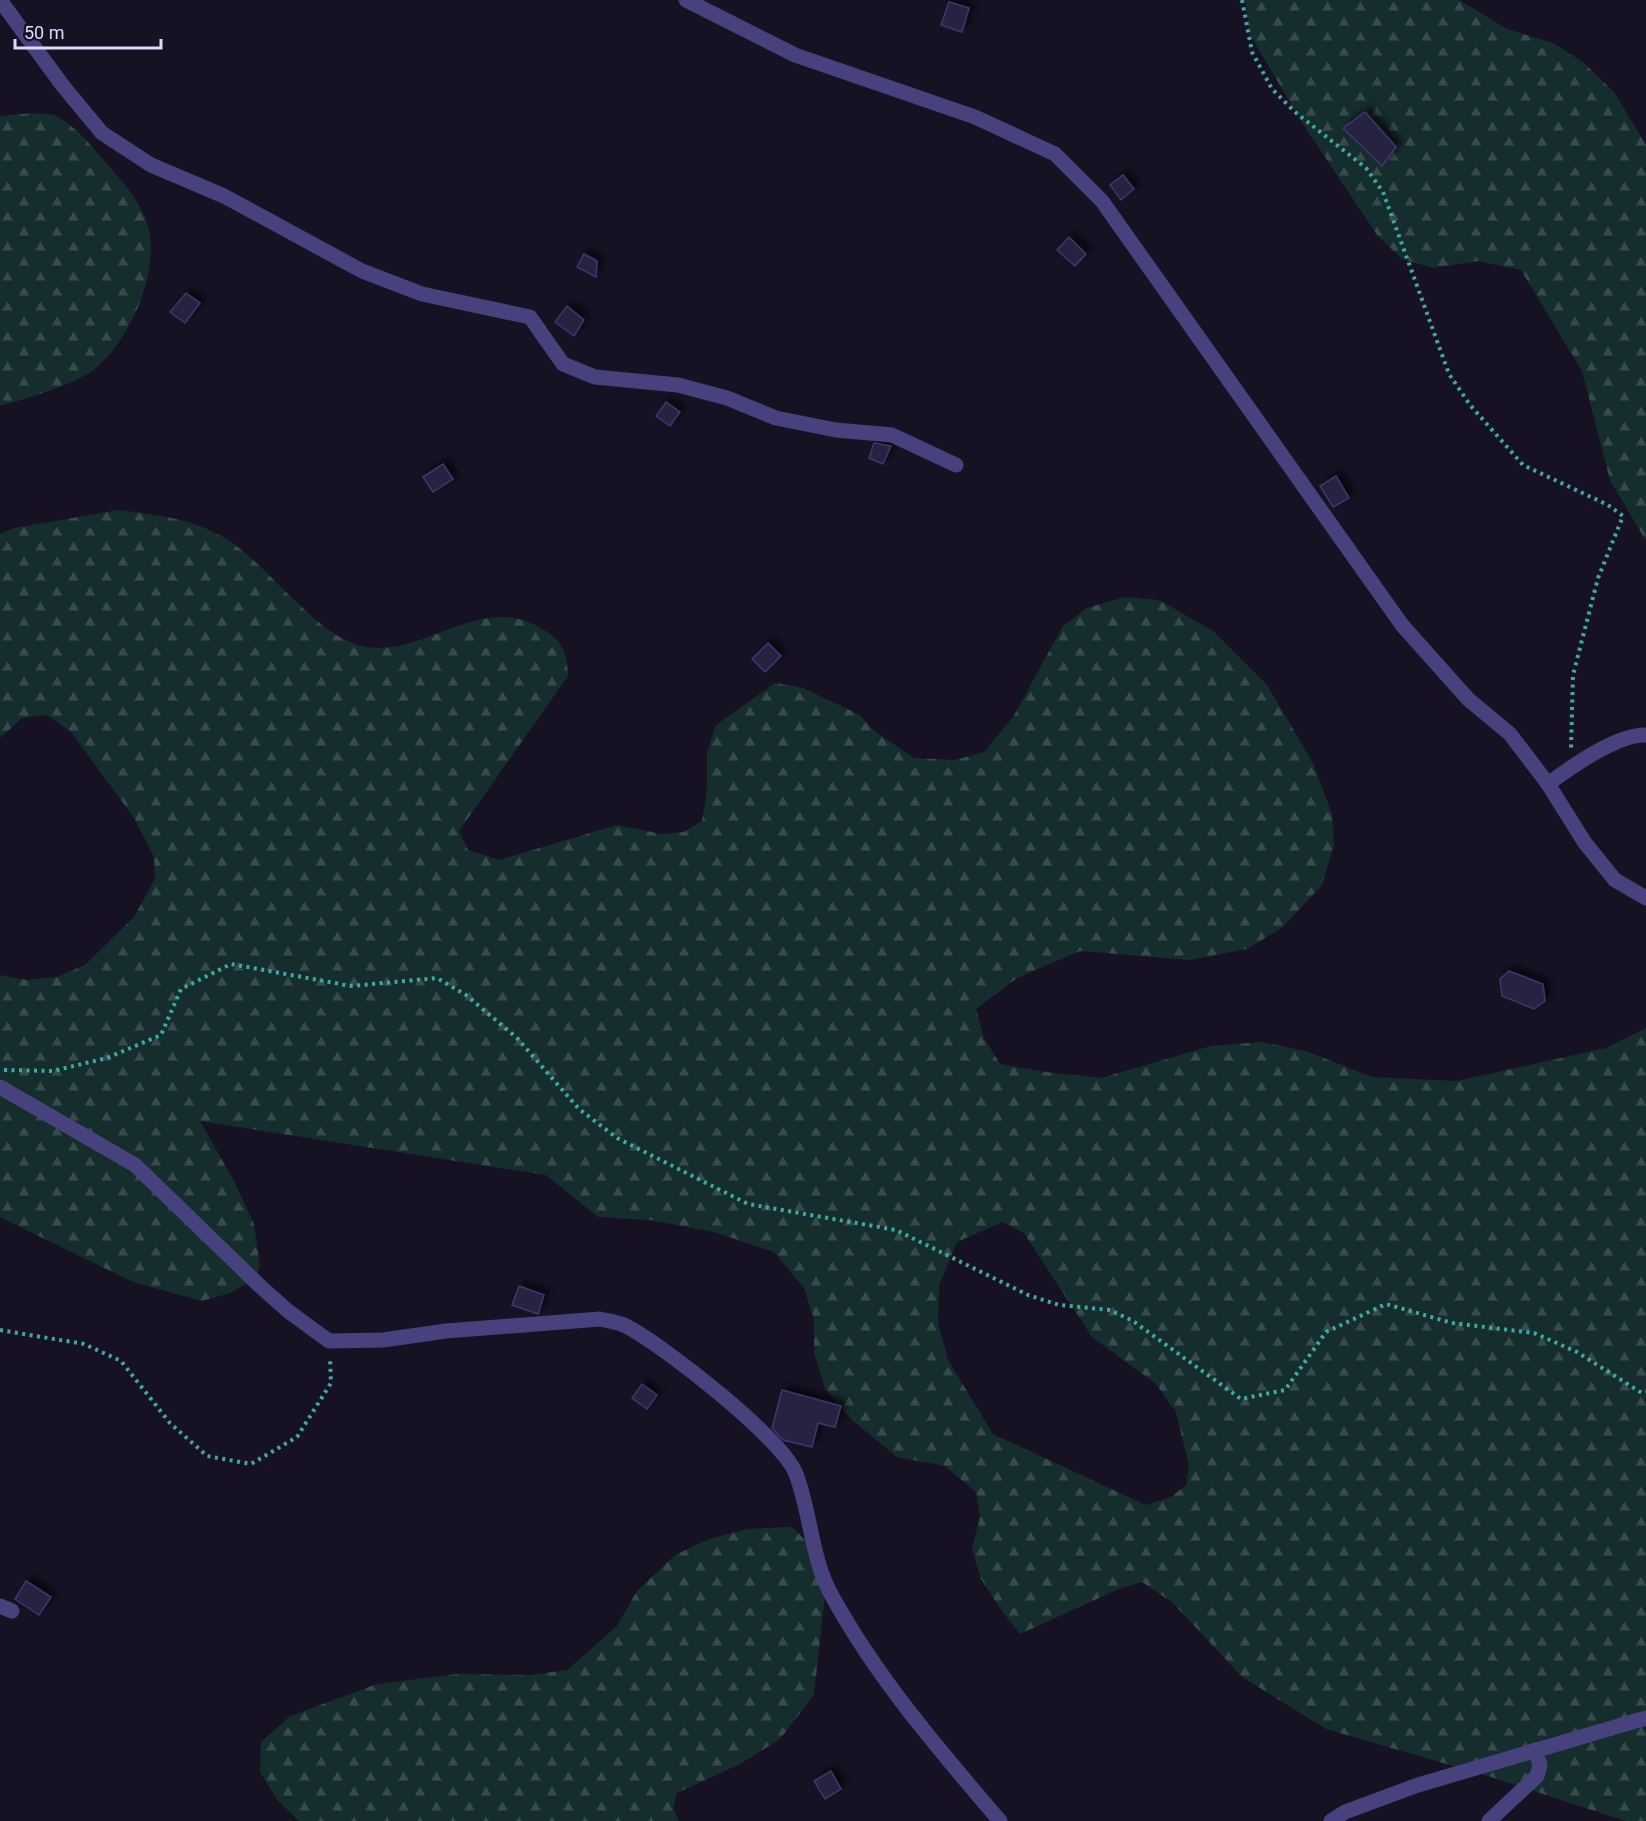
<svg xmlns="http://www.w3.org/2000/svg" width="1646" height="1821" viewBox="0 0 1646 1821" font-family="Roboto,sans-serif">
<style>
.forest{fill:url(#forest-firs);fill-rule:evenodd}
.building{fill:#282043;stroke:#42356c;stroke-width:1.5;filter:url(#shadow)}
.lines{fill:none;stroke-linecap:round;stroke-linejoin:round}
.path{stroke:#3eaaa8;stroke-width:4;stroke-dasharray:3 4.5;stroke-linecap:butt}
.minor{stroke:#47427e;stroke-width:15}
.tertiary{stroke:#47427e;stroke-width:15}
</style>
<defs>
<pattern id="forest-firs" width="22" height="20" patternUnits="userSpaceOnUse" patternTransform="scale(1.5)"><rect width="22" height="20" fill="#152d2d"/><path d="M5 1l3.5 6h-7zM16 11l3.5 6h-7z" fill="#374b4c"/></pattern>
<filter id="shadow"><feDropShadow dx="5.5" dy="-5.5" stdDeviation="3" flood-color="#0009"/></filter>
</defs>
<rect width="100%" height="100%" fill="#161224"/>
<!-- forest -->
<g class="forest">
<path d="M1245,0H1459L1507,29L1553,43L1584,63L1614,92L1646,145V541L1610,480L1582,371L1521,270L1478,261L1433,268L1402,259L1377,235L1303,124L1250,35Z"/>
<path d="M0,116C13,115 44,111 55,116C75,125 92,146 105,162C122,181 141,201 148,226C160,271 131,338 97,367C78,384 25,399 0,406Z"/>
<path d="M119,510C161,516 195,518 231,542C271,569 317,636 362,646C422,660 480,591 541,628C563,641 567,651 568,676L459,831L468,850L499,860L617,825L662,834L684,832L702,821L707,790V753L716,725L775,683L803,688L860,715L874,731L914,758L955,760L984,752L1013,717L1063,626L1087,608L1125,597L1159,600L1213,631L1267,685L1313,763L1332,814L1334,845L1322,885L1283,927L1247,949L1190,960L1080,951L1017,978L976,1009L984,1038L1000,1064L1046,1072L1101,1078L1211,1046L1261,1042L1306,1051L1372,1077L1457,1081L1606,1048L1646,1028V1821H1625L1491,1777L1326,1729L1242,1677L1173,1603L1142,1582L1121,1588L1020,1634L999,1607L981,1579L972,1549L980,1517L976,1492L945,1466L897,1457L852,1420L825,1389L814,1352V1319L804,1288L774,1252L714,1232L650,1220L598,1217L546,1175L200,1121L234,1181L254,1224L260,1267L254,1280L230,1293L202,1301L133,1282L0,1217V975L26,980L57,977L85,965L134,917L155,879L154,857L134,818L71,732L47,715L22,718L0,738V534L15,528ZM1002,1222L1024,1233L1092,1337L1156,1384L1176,1412L1189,1466L1186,1485L1171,1497L1146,1505L993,1434L948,1360L938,1323L939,1285L957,1242Z"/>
<path d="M792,1527L818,1553L826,1586L814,1695L780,1739L740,1764L677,1793L673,1808L679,1821H299L278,1801L260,1772L261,1742L290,1716L377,1684L458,1674L531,1675L567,1670L617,1626L637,1591L675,1555L709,1539L748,1529Z"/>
</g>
<!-- building -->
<g class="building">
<path d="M949,2L969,8L962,32L941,25Z"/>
<path d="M1365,112L1396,147L1382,166L1343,128Z"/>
<path d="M1123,175L1134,189L1121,200L1110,185Z"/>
<path d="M1069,237L1086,254L1075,266L1057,250Z"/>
<path d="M584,254L597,261L596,277L577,267Z"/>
<path d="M186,293L200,303L185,323L170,312Z"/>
<path d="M567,306L584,320L574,336L555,322Z"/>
<path d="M666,402L680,412L670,426L656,416Z"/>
<path d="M874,443L891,446L883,464L869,458Z"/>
<path d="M443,464L453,479L433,492L423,477Z"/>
<path d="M1336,476L1349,498L1333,507L1320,486Z"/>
<path d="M768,643L781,656L765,672L752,659Z"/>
<path d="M1509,971L1543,984L1545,1001L1534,1009L1502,996L1500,979Z"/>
<path d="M519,1286L544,1295L538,1314L512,1305Z"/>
<path d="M642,1384L657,1395L647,1409L632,1398Z"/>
<path d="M782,1390L841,1406L835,1427L818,1423L812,1447L783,1440L772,1428Z"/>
<path d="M26,1581L51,1597L39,1615L15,1599Z"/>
<path d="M831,1771L841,1789L825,1799L814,1781Z"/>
</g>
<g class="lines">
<!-- path -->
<g class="path">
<path d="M1242,0L1252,52L1272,89L1295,112L1366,168L1383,192L1449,374L1470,405L1523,465L1608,505L1623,516L1598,578L1573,675L1571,748"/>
<path d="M4,1070L53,1071L107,1058L161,1035L181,989L231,964L351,986L437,978L466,995L517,1038L579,1109L617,1138L748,1204L896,1230L1028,1295L1059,1305L1110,1310L1133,1321L1241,1399L1285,1390L1326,1332L1386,1304L1452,1323L1534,1333L1577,1352L1642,1393L1646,1392"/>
<path d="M0,1330L84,1344L121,1361L170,1423L207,1456L251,1464L297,1437L331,1383L330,1357"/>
</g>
<!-- minor -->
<g class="minor">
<path d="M0,0L63,86L102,133L151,165L224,196L362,271L422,294L530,317L563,364L595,377L678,385L727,398L776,418L836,430L892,435L956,465"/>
<path d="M686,0L795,55L975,117L1055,154L1102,201L1402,625L1468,699L1510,734L1548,784L1585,843L1615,880L1646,898"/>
<path d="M1548,784C1571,767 1617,734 1646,735"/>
<path d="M0,1087L135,1165L261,1287L288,1311L329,1341L383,1340L446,1331L600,1319C608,1321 619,1322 626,1326C663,1345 782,1438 796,1474C811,1513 811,1559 832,1596C877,1678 940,1751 1000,1821"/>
<path d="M0,1606L12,1611"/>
</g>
<!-- tertiary -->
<g class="tertiary">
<path d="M1331,1821L1345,1812L1418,1785L1646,1718"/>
<path d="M1489,1821L1537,1776L1540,1765L1535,1750"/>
</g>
</g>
<!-- scale -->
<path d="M15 39v9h146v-9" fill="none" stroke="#ded9fb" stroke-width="3"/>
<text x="24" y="39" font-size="18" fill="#ded9fb" stroke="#161224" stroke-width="4.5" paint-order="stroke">50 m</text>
</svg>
